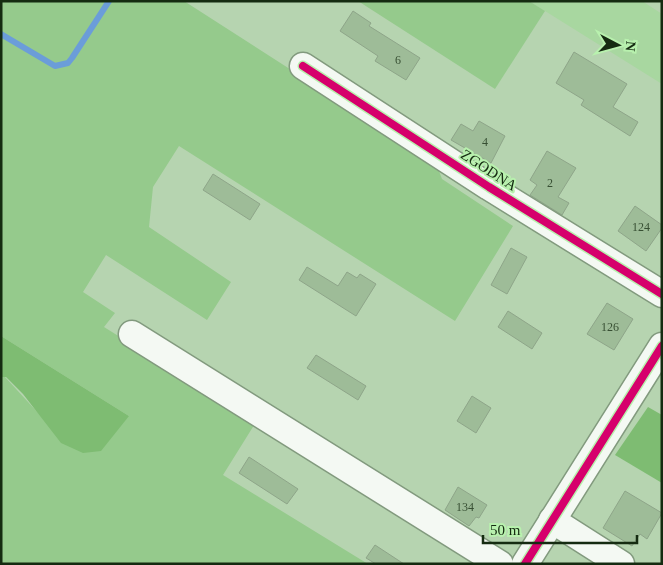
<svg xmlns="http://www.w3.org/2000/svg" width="663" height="565" viewBox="0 0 663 565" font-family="'Times New Roman',serif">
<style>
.built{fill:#a8d7a0}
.green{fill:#95ca8c}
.forest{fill:#7ebc72}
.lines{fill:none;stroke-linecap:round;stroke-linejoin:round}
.stream{stroke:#6b9dd9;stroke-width:6}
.building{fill:#9ebc98;stroke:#8ea589}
.minor-casing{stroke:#829a7e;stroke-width:29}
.minor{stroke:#f4f9f3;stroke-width:26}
.cycleway-casing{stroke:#b8f1ae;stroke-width:11}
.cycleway{stroke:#d6006c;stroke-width:8}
.labels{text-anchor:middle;stroke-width:4;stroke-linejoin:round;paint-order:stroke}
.number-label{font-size:12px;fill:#374f33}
.street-label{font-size:15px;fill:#152b11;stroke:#b8f1ae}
</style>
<rect width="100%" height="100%" fill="#b6d4b0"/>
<!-- built -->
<path class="built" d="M529,1H642L662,14V84Z"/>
<!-- green -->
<g class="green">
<path d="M1,1H184L436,163L442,179L513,226L455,321L179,146L153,187L149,227L231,282L207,320L106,255L83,292L115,313L104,327L256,422L223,475L368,564H1V377H5L40,415L129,416L1,336Z"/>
<path d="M358,1H529L545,11L495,89Z"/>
</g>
<!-- forest -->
<g class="forest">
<path d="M1,336L129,416L101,451L83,453L61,443L23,394L6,377H1Z"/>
<path d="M648,407L662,415V483L615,455Z"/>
</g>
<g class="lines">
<!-- stream -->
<path class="stream" d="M1,34L55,66L68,63L72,58L109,1"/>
</g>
<!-- building -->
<g class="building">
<path d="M353,11L371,23L369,26L420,58L406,80L375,61L378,56L340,31Z"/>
<path d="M574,52L627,84L613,107L638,122L630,136L581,105L584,100L556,83Z"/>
<path d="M479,121L505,136L491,163L451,140L461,124L473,131Z"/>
<path d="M547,151L576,168L558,197L569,203L562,215L530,195L537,185L530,180Z"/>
<path d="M213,174L260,204L250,220L203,190Z"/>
<path d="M635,206L662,225V228L646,251L618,231Z"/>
<path d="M511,248L527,257L507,294L491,285Z"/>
<path d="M307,267L338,286L347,272L357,278L360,274L376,284L356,316L299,280Z"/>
<path d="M607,303L633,319L614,350L587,334Z"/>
<path d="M508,311L542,333L532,349L498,327Z"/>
<path d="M316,355L366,386L358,400L307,368Z"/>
<path d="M472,396L491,408L476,433L457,421Z"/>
<path d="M249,457L298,489L287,504L239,473Z"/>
<path d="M458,487L487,505L479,518L476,517L469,526L445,510Z"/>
<path d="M625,491L662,513L647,539L640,534L632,546L603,528Z"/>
<path d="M375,545L404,564H376L366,558Z"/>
</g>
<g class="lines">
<defs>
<g id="minor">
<path d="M303,66L489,187L662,294"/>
<path d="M132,334L500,564"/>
<path d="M552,520L621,564"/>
<path d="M525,564L662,346"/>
</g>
</defs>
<!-- minor casing -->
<use href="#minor" class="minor-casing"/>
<!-- minor -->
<use href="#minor" class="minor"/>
<defs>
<g id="cycleway">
<path d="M303,66L489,187L662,294"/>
<path d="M525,564L662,346"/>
</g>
</defs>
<!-- cycleway casing -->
<use href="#cycleway" class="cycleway-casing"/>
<!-- cycleway -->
<use href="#cycleway" class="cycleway"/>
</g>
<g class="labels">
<!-- number labels -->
<g class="number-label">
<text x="398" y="64">6</text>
<text x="485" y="146">4</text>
<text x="550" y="187">2</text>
<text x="641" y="231">124</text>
<text x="610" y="331">126</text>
<text x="465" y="511">134</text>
</g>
<!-- street labels -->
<g class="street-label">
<text transform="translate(489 170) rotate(33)" y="5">ZGODNA</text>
</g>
</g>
<!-- border -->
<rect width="663" height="565" fill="none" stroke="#152b11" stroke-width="5"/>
<!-- north arrow -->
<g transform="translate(618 45) rotate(96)" stroke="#b8f1ae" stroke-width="4" paint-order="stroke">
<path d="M0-4L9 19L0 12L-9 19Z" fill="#152b11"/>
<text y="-8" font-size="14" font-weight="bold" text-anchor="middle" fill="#152b11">N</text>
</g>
<!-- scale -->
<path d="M483 535v8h154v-8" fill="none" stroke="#152b11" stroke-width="2.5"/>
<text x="490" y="535" font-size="15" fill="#152b11" stroke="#b8f1ae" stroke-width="4" paint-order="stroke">50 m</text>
</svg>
